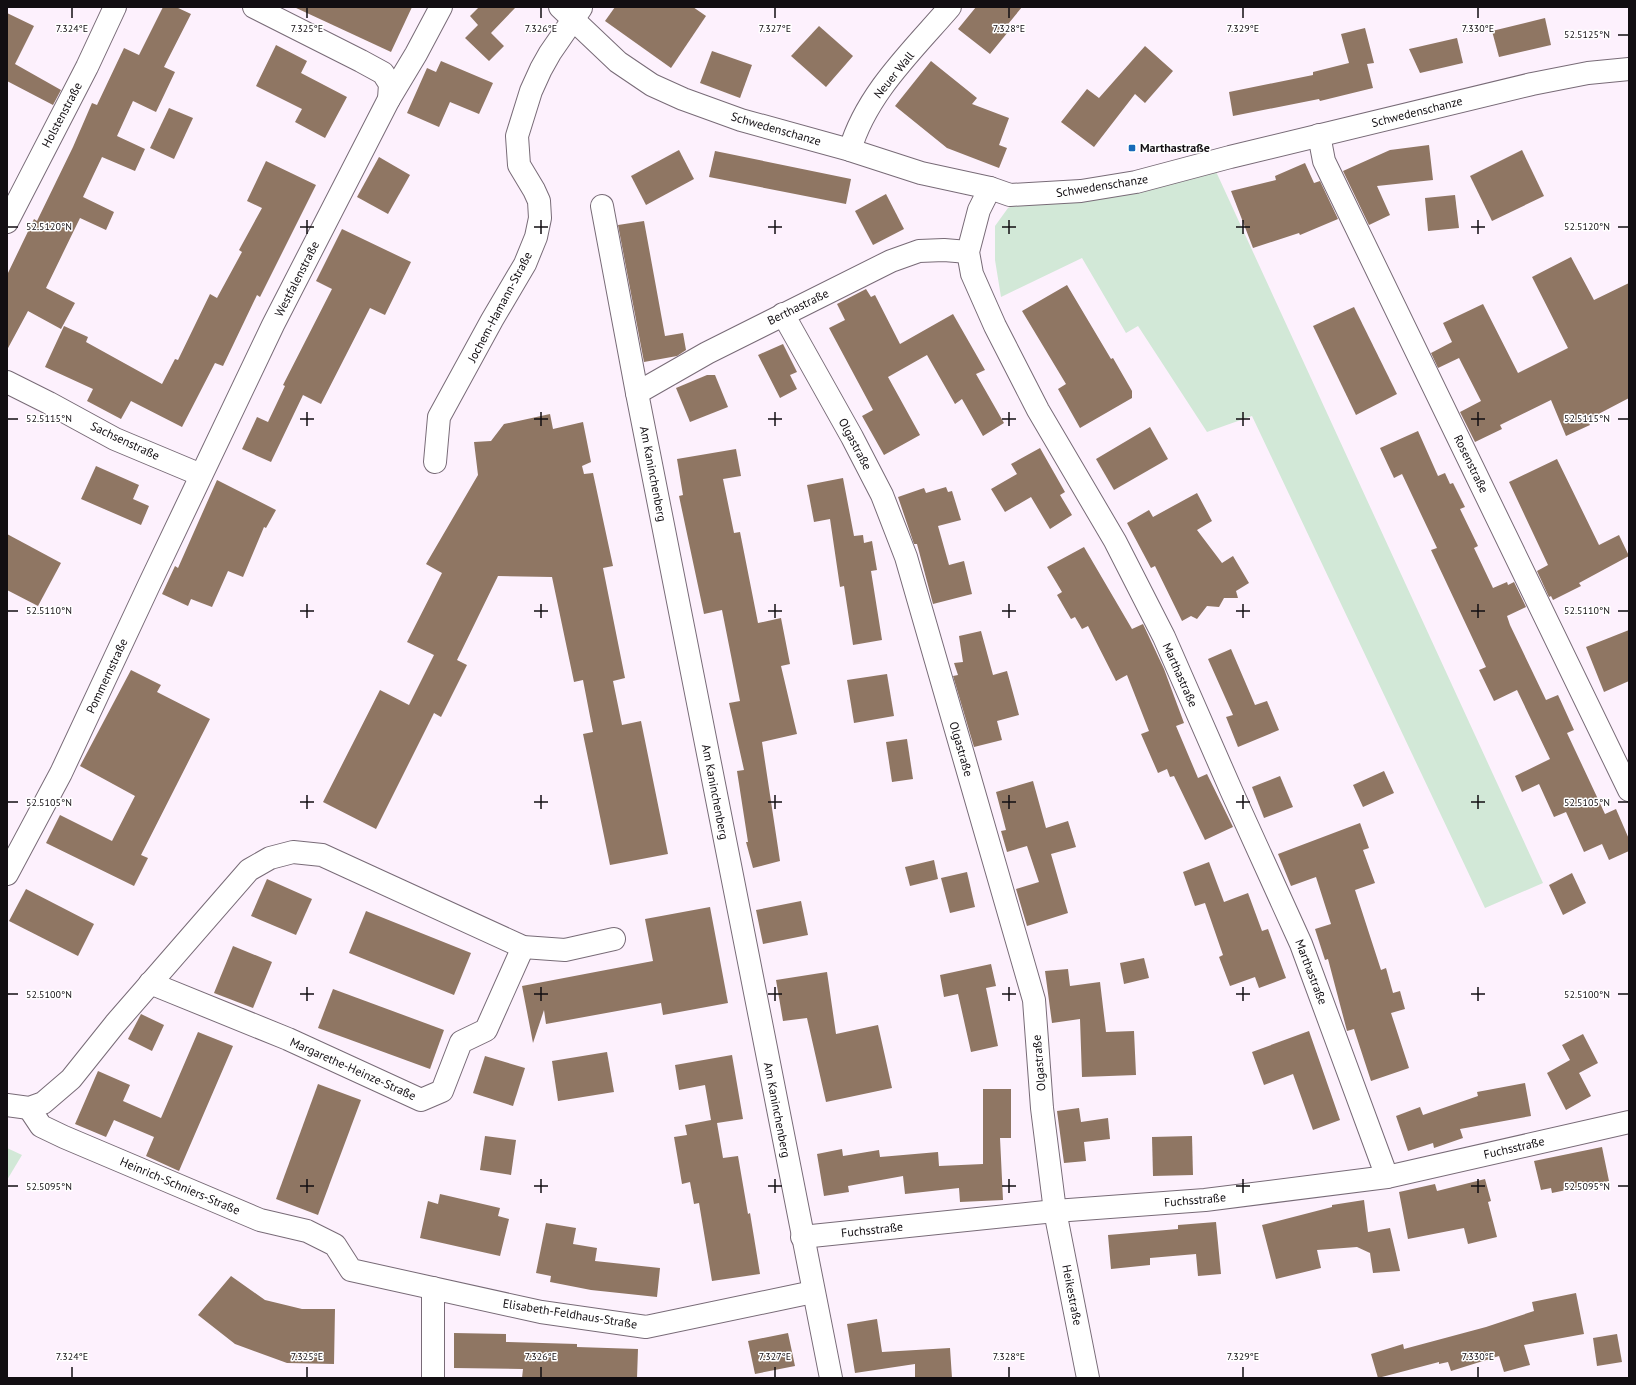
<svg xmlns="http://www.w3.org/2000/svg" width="1636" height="1385" viewBox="0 0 1636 1385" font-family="'PT Sans',sans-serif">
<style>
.green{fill:#d2e8d7}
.building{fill:#8f7663}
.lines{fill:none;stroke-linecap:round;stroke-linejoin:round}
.minor-casing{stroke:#786b77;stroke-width:24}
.minor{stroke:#fff;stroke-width:22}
.ticks{fill:none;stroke:#120e12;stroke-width:1.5}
.poi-dot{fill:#176ab8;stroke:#fff;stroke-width:1.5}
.labels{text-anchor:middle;stroke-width:3;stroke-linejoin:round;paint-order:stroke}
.street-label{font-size:12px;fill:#120e12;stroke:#fff}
.poi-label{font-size:12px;font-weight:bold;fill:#120e12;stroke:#fff;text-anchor:start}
.ticks-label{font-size:10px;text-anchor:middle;fill:#120e12;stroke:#fff;stroke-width:3;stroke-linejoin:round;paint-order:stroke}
</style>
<rect width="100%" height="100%" fill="#fdf1fd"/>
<!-- green -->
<g class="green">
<path d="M1213,165L1543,883L1485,908L1252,416L1207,432L1138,326L1126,333L1082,258L1001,297L995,260V226L1008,208L1036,194Z"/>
<path d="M7,1148L22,1155L7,1180Z"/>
</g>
<!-- building -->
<g class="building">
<path d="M163,7H176L191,14L164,67L175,72L156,112L133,101L117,136L145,149L135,171L102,157L83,197L114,212L106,230L80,218L46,288L75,303L61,329L28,311L7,350V275L34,219L37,221L73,147L92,103L97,105L124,48L139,55Z"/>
<path d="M294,7H412L391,52Z"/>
<path d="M479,7H516L491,33L504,46L489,61L465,38L478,25L470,16Z"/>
<path d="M615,7H693L706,16L671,68L605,21Z"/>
<path d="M976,7H1022L1004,29L1008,32L990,54L958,29Z"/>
<path d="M7,13L34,26L15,64L61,90L53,105L7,81Z"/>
<path d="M1545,18L1551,45L1499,57L1492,31Z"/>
<path d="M819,26L853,56L826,87L791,56Z"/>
<path d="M1365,28L1374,63L1367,64L1373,88L1320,101L1319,99L1233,116L1229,92L1313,75V72L1349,63L1341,34Z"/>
<path d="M1457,38L1463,63L1420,73L1409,49Z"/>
<path d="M276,45L307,61L301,73L347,97L325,138L295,122L302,109L256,86Z"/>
<path d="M1145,46L1173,71L1145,103L1135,94L1094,147L1061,122L1087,89L1099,98Z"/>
<path d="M712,51L752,65L740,98L700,83Z"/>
<path d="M441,61L493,83L479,114L450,102L439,127L407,113L427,68L436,72Z"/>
<path d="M931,61L977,98L972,104L1009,118L999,145L1007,148L999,168L947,148L895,106Z"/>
<path d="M169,108L193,118L174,159L150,148Z"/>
<path d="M1429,145L1433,180L1377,186L1390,215L1369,225L1343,171L1390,150Z"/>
<path d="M679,150L694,179L646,205L631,176Z"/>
<path d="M1522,150L1544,196L1492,221L1470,176Z"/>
<path d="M715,151L851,179L846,204L709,177Z"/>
<path d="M379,157L410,175L388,214L357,197Z"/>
<path d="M266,161L316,185L260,297L257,295L223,366L215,363L182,427L131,401L121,419L87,401L93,389L45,367L64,326L88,337L86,342L162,384L175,359L178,360L210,294L217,298L242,252L239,250L262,208L247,201Z"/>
<path d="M1305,163L1314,183L1320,181L1338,219L1300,235L1299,233L1253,248L1231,191L1276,180L1275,176Z"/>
<path d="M886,194L904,229L873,245L855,211Z"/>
<path d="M1455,195L1459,228L1428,231L1425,198Z"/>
<path d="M644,221L665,336L683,333L686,350L677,356L644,362L618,225Z"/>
<path d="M342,229L411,262L385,315L370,308L321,404L303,395L271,462L242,449L257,417L268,422L285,386L283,385L332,289L316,281Z"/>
<path d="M1571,257L1594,300L1629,283V398L1587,420L1590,425L1566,436L1551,400L1500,425L1502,429L1475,442L1460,412L1481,401L1459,358L1438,368L1431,353L1452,342L1443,323L1483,304L1518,373L1568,348L1532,277Z"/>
<path d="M1067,285L1111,359L1113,358L1132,391V398L1080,428L1058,389L1066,384L1022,311Z"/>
<path d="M866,289L871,297L875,295L900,344L953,314L985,370L976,374L1004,423L983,436L962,399L955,404L927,355L888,377L920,435L884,455L862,416L873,410L829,328L845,320L837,304Z"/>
<path d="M1354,307L1397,394L1356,415L1313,326Z"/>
<path d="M783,344L797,372L790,375L797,389L780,398L758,355Z"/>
<path d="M707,375H715L728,407L690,422L676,388Z"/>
<path d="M550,414L553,429L583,422L591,462L582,466L584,474L593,473L613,566L603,568L625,678L613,681L622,725L641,721L668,854L610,865L583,734L593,732L583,680L574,682L552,577L498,576L457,660L467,665L441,717L434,713L376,829L323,802L380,690L409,705L434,655L407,642L442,573L426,564L478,475L474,442L491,441L504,424Z"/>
<path d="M1150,427L1168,459L1114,490L1096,459Z"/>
<path d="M1418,431L1438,476L1445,473L1450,484L1453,483L1465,507L1460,509L1478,546L1474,548L1493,588L1507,582L1508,585L1514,582L1526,607L1507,616L1510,625L1546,700L1558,695L1574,730L1567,733L1605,814L1616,809L1629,839V851L1609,860L1602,844L1584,852L1566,812L1554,817L1539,784L1522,792L1515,776L1550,759L1517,690L1494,701L1479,670L1486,667L1431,550L1437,548L1402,474L1394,478L1380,448Z"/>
<path d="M1040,448L1065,492L1060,495L1072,515L1050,529L1031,497L1005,512L991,489L1017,474L1011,464Z"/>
<path d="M736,449L741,476L723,479L734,533L740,532L758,623L781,618L790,664L781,666L797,734L762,742L780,861L753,868L746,842H748L737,771L744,770L729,703L740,701L722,610L704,614L679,496L683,495L677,459Z"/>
<path d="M1557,459L1599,545L1619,535L1629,556L1579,583L1581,586L1553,600L1551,596L1549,597L1537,571L1548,565L1509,482Z"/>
<path d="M96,466L139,485L133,499L149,506L141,525L81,499Z"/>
<path d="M843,478L854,536L863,535L864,543L872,541L877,570L871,571L882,640L853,645L844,586L840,587L830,519L814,522L807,485Z"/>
<path d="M217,480L276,510L266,528L264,527L243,577L228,571L212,607L191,599L188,606L162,594L175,566L178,568Z"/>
<path d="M946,487L948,492L952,491L961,520L938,526L949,565L964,561L972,594L933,604L917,544H914L898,497L924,488L926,493Z"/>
<path d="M1197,493L1212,521L1197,530L1222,563L1233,556L1249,583L1236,591L1238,598H1224L1219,607L1207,606L1197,619L1191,616L1182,621L1155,566L1151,568L1127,523L1149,510L1153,517Z"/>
<path d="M7,534L61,563L38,606L7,590Z"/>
<path d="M1084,547L1132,629L1143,624L1164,669L1184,723L1176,726L1198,778L1207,774L1233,827L1205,840L1174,776L1170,777L1167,769L1158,773L1141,734L1149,731L1127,675L1116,681L1088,626L1082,629L1075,617L1071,619L1057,595L1062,592L1047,567Z"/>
<path d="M1629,630V681L1604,692L1586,647Z"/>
<path d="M981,631L993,675L1007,671L1019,715L997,721L1002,740L974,747L953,676L958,675L954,663L963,662L959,636Z"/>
<path d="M1231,649L1255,705L1267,701L1279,730L1238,747L1226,717L1233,715L1208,659Z"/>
<path d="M131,670L161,685L157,692L210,719L141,855L148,858L134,886L46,843L60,815L112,841L135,796L80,766Z"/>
<path d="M887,674L894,716L854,723L847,680Z"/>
<path d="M907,739L913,779L892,782L886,742Z"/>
<path d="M1384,771L1394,793L1363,807L1353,785Z"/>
<path d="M1280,776L1293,807L1264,818L1252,787Z"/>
<path d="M1033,781L1046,828L1068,821L1076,847L1051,854L1068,913L1027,926L1016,889L1039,882L1027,846L1007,852L1001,831L1006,830L996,792Z"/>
<path d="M1360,823L1369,848L1363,850L1375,883L1355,890L1381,970L1386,968L1393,993L1400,991L1405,1009L1391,1013L1409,1068L1371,1081L1354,1029L1347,1031L1328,959L1325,960L1315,929L1331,924L1316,877L1291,886L1278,854Z"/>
<path d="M934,860L938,879L910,886L905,867Z"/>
<path d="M1209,862L1224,902L1248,893L1262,931L1268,929L1286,978L1259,988L1255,977L1230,986L1219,957L1223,955L1205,903L1195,906L1183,872Z"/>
<path d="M967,872L975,907L950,913L941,878Z"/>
<path d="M1572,873L1586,903L1563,915L1549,885Z"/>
<path d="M267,879L312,899L296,935L251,916Z"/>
<path d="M26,889L94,924L78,956L9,921Z"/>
<path d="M801,901L808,935L763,944L756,910Z"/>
<path d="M710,907L728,1003L663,1015L661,1003L546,1024L544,1010L533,1043L522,986L653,961L645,919Z"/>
<path d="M366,911L471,953L454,995L349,953Z"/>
<path d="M233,946L272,962L253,1008L214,993Z"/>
<path d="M1144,958L1149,978L1124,984L1120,963Z"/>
<path d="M991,964L996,986L986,988L998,1046L971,1052L958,994L944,997L940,975Z"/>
<path d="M1068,969L1070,986L1100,982L1106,1032L1134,1031L1136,1075L1082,1077L1080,1019L1052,1023L1045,971Z"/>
<path d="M827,972L836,1034L878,1025L892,1088L826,1102L807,1018L783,1021L776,980Z"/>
<path d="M333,989L444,1030L430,1069L318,1028Z"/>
<path d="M141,1014L164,1025L152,1051L128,1039Z"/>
<path d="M1309,1031L1340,1120L1313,1130L1293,1074L1264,1085L1252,1052Z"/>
<path d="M198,1032L233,1046L179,1171L146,1156L154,1137L114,1120L106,1137L75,1124L98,1071L130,1085L123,1101L161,1118Z"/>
<path d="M1583,1034L1598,1063L1579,1073L1591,1096L1566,1110L1547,1073L1570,1060L1562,1045Z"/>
<path d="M607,1052L614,1092L558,1101L552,1061Z"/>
<path d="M732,1055L743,1119L717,1123L723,1158L738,1156L748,1214L750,1213L760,1274L712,1281L699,1203L694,1204L690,1182L682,1184L674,1137L687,1135L685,1125L711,1120L705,1085L679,1090L675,1065Z"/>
<path d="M485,1056L525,1068L513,1106L473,1093Z"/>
<path d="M1525,1083L1531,1116L1460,1129L1463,1138L1434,1148L1433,1143L1408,1151L1396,1116L1420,1107L1423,1115L1478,1096L1477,1092Z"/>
<path d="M318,1084L361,1100L318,1215L276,1199Z"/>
<path d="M983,1089H1011V1138H1000L1003,1200L960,1202L959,1188L905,1194L903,1176L848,1186L849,1192L824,1196L817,1154L842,1149L843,1156L879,1150L880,1157L938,1152L939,1166L983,1164Z"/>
<path d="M1079,1108L1081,1122L1108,1118L1110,1139L1084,1142L1086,1161L1064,1163L1057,1111Z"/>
<path d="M485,1136L516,1140L511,1175L480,1170Z"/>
<path d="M1192,1136L1193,1175L1153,1176L1152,1137Z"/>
<path d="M1602,1147L1609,1181L1552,1193L1551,1188L1541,1190L1534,1161Z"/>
<path d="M1485,1179L1491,1201L1488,1202L1497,1237L1468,1244L1464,1228L1408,1239L1399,1192L1435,1184L1437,1191Z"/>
<path d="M440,1194L500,1208L498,1216L509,1219L500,1256L420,1238L428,1201L438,1204Z"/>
<path d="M1364,1200L1368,1232L1390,1228L1400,1271L1373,1273L1370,1253L1357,1247L1317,1250L1321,1268L1276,1279L1262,1225L1332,1207V1205Z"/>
<path d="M1216,1222L1221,1274L1198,1276L1196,1254L1150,1258V1265L1111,1269L1108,1235L1178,1229V1225Z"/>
<path d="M546,1223L576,1228L573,1244L597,1248L595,1261L660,1268L657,1297L591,1290L550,1282L551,1276L536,1273Z"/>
<path d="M231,1276L265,1300L302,1309H335L334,1364L287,1363L235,1344L198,1315Z"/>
<path d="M1576,1293L1584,1334L1524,1345L1530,1365L1504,1372L1499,1356L1451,1371L1448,1362L1439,1364V1362L1378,1378L1371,1354L1403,1344L1404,1349L1486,1327L1534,1311L1532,1302Z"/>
<path d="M877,1319L882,1352L950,1348L952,1378H915V1364L855,1373L847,1324Z"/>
<path d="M454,1333L506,1334V1342L577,1344V1347L638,1349L637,1378H522L523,1369L454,1368Z"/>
<path d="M788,1333L795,1366L755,1374L748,1341Z"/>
<path d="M1617,1334L1622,1362L1597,1366L1593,1338Z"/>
</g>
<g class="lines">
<defs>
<g id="minor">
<path d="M560,7L618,62L652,85L683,99L741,120L850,150L921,173L990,188L1010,195L1081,191L1136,182L1230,157L1532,84L1588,73L1629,69"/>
<path d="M389,99L416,54L441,7"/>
<path d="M1319,135L1324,161L1629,790"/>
<path d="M850,150C866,94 913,50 950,7"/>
<path d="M990,188L979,210L968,252L972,274L995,326L1038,410L1115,541L1164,637L1231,790L1301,944L1387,1177"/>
<path d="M602,206L637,393L831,1378"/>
<path d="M7,222L87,67L115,7"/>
<path d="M783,314L852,437L882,495L906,557L1034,1000L1042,1108L1055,1211L1088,1378"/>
<path d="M7,382L49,403L115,439L201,475"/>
<path d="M637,393L707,353L891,261L919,251L944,250L968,252"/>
<path d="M435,462L439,417L492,320L525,264L536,237L540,218L539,201L534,190L519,165L517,136L531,91L541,69L550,53L581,8"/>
<path d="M7,874L61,773L149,585L273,325L389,99L390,84L383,73L361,61L254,7"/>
<path d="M150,983L288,1039L421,1100L442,1091L461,1042L486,1030L523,947"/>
<path d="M7,1105L29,1108L43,1103L71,1079L115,1024L249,870L270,858L293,852L322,855L523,947L565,950L614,939"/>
<path d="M29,1108L41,1126L64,1137L260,1220L307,1231L335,1245L351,1270L541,1312L646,1327L813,1292"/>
<path d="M802,1237L1055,1211L1205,1200L1387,1177L1629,1122"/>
<path d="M433,1288V1378"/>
</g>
</defs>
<!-- minor casing -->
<use href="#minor" class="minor-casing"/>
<!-- minor -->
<use href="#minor" class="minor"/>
</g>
<!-- ticks -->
<path class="ticks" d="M72,8V18M307,8V18M541,8V18M775,8V18M1009,8V18M1243,8V18M1478,8V18M1618,35H1628M307,220V234M541,220V234M775,220V234M1009,220V234M1243,220V234M1478,220V234M8,227H18M300,227H314M534,227H548M768,227H782M1002,227H1016M1236,227H1250M1471,227H1485M1618,227H1628M307,412V426M541,412V426M775,412V426M1009,412V426M1243,412V426M1478,412V426M8,419H18M300,419H314M534,419H548M768,419H782M1002,419H1016M1236,419H1250M1471,419H1485M1618,419H1628M307,604V618M541,604V618M775,604V618M1009,604V618M1243,604V618M1478,604V618M8,611H18M300,611H314M534,611H548M768,611H782M1002,611H1016M1236,611H1250M1471,611H1485M1618,611H1628M307,795V809M541,795V809M775,795V809M1009,795V809M1243,795V809M1478,795V809M8,802H18M300,802H314M534,802H548M768,802H782M1002,802H1016M1236,802H1250M1471,802H1485M1618,802H1628M307,987V1001M541,987V1001M775,987V1001M1009,987V1001M1243,987V1001M1478,987V1001M8,994H18M300,994H314M534,994H548M768,994H782M1002,994H1016M1236,994H1250M1471,994H1485M1618,994H1628M307,1179V1193M541,1179V1193M775,1179V1193M1009,1179V1193M1243,1179V1193M1478,1179V1193M8,1186H18M300,1186H314M534,1186H548M768,1186H782M1002,1186H1016M1236,1186H1250M1471,1186H1485M1618,1186H1628M72,1367V1377M307,1367V1377M541,1367V1377M775,1367V1377M1009,1367V1377M1243,1367V1377M1478,1367V1377"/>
<!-- markers -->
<rect class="poi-dot" x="1128" y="144" width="8" height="8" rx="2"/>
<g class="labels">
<!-- street labels -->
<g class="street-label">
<text transform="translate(894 75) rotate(-51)" y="4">Neuer Wall</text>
<text transform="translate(1417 112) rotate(-14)" y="4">Schwedenschanze</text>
<text transform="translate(62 115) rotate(-62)" y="4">Holstenstraße</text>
<text transform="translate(776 129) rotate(16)" y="4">Schwedenschanze</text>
<text transform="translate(1102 186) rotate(-9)" y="4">Schwedenschanze</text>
<text transform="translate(297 279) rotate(-63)" y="4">Westfalenstraße</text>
<text transform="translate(500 307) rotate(-62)" y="4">Jochem-Hamann-Straße</text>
<text transform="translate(798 307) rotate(-26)" y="4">Berthastraße</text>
<text transform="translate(125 441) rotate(25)" y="4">Sachsenstraße</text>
<text transform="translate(855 444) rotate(62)" y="4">Olgastraße</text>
<text transform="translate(1471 464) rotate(64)" y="4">Rosenstraße</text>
<text transform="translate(653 474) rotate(79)" y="4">Am Kaninchenberg</text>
<text transform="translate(1180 675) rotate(66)" y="4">Marthastraße</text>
<text transform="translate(107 676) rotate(-65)" y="4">Pommernstraße</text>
<text transform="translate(961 749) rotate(74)" y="4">Olgastraße</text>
<text transform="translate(715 792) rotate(79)" y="4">Am Kaninchenberg</text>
<text transform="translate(1311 972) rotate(69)" y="4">Marthastraße</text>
<text transform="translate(1039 1063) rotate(-95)" y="4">Olgastraße</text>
<text transform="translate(353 1069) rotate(24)" y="4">Margarethe-Heinze-Straße</text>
<text transform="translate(777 1110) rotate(79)" y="4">Am Kaninchenberg</text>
<text transform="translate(1514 1148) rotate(-13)" y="4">Fuchsstraße</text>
<text transform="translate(180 1186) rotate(23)" y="4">Heinrich-Schniers-Straße</text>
<text transform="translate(1195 1200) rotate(-5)" y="4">Fuchsstraße</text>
<text transform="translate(872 1230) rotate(-6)" y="4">Fuchsstraße</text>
<text transform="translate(1072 1295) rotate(79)" y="4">Heikestraße</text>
<text transform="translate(570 1314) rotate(9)" y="4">Elisabeth-Feldhaus-Straße</text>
</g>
<!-- poi labels -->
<g class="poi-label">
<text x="1140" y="152">Marthastraße</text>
</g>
</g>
<g class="ticks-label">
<text x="72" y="32">7.324°E</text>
<text x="307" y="32">7.325°E</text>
<text x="541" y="32">7.326°E</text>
<text x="775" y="32">7.327°E</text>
<text x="1009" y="32">7.328°E</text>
<text x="1243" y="32">7.329°E</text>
<text x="1478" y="32">7.330°E</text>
<text x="1587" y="38">52.5125°N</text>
<text x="49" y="230">52.5120°N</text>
<text x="1587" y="230">52.5120°N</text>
<text x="49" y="422">52.5115°N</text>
<text x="1587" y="422">52.5115°N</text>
<text x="49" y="614">52.5110°N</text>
<text x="1587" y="614">52.5110°N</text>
<text x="49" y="806">52.5105°N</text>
<text x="1587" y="806">52.5105°N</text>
<text x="49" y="998">52.5100°N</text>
<text x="1587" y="998">52.5100°N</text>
<text x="49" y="1190">52.5095°N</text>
<text x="1587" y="1190">52.5095°N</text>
<text x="72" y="1360">7.324°E</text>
<text x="307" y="1360">7.325°E</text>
<text x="541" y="1360">7.326°E</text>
<text x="775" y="1360">7.327°E</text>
<text x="1009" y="1360">7.328°E</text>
<text x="1243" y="1360">7.329°E</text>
<text x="1478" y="1360">7.330°E</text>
</g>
<!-- border -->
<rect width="1636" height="1385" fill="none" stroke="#120e12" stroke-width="16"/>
</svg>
